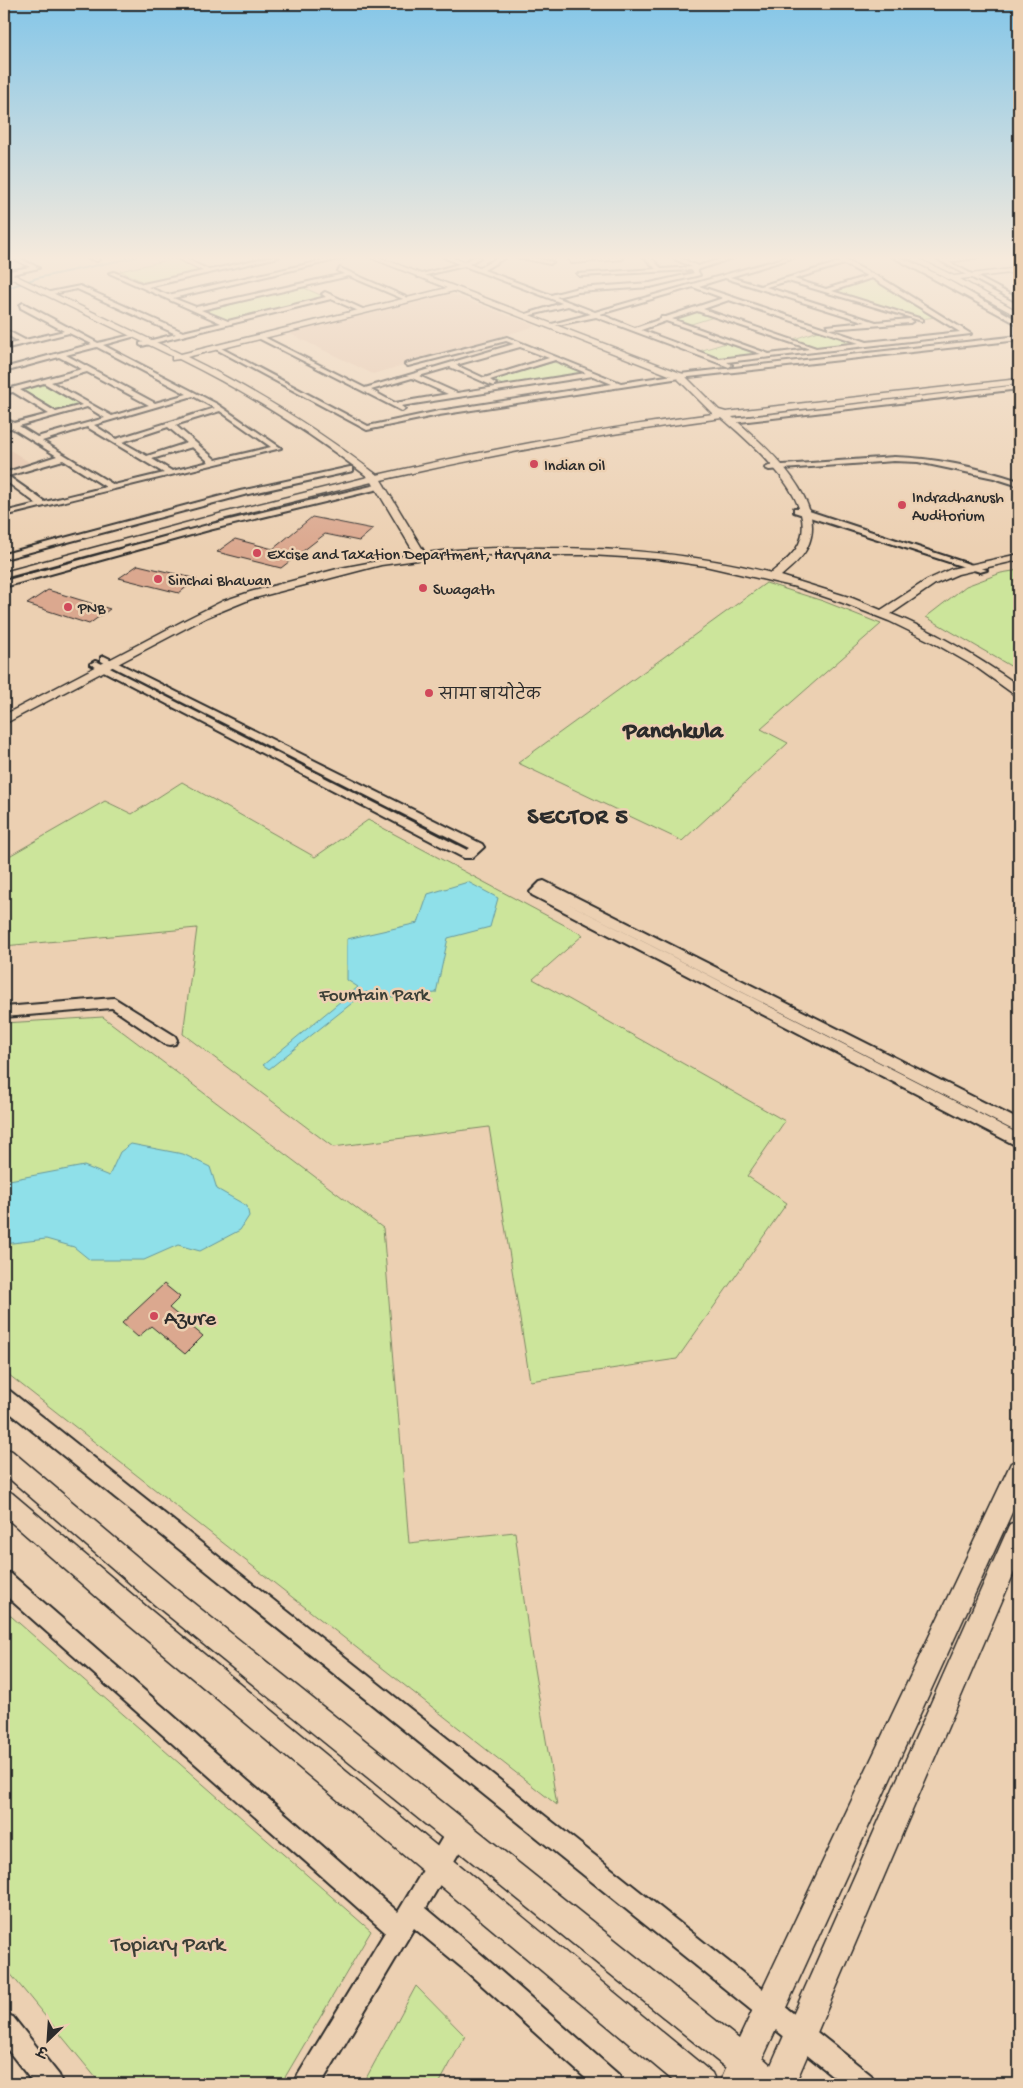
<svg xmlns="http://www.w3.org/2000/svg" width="1023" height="2088" viewBox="0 0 1023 2088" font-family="'Gochi Hand','Playpen Sans Deva',sans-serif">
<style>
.built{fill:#e3c1a6}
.green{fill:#cce59b;stroke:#7c8863}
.water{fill:#8fe0e9;stroke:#67989d}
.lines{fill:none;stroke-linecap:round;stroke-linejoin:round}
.stream{stroke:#67989d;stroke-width:2}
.building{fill:#dba88f;stroke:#2b2b2b}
.minor-casing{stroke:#2b2b2b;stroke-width:4}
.tertiary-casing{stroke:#2b2b2b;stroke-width:3}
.minor{fill:#ecd0b2;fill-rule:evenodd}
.tertiary{fill:#ecd0b2;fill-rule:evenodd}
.poi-dot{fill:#d1495b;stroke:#ecd0b2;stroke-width:2}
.labels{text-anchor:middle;stroke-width:5;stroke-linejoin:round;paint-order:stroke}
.far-poi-label{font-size:16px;fill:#2b2b2b;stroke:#ecd0b2;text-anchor:start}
.park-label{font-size:19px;fill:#3b3e36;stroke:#ecd0b2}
.near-poi-label{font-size:22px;fill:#2b2b2b;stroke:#ecd0b2;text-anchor:start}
.near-park-label{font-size:22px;fill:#3b3e36;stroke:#ecd0b2}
.far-town-label{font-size:24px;font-weight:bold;fill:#2b2b2b;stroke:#ecd0b2}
.district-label{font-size:24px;font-weight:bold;letter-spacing:1px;fill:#2b2b2b;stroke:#ecd0b2}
</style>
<rect width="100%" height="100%" fill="#ecd0b2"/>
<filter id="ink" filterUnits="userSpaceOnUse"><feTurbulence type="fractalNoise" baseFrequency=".02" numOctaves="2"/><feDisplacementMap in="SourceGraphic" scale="10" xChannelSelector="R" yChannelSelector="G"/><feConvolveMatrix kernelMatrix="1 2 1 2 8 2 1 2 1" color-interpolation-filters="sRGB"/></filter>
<g filter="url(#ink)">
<!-- built -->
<g class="built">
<path d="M449,293L536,326L373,374L286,332Z"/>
<path d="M4,446L32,464L4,473Z"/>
</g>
<!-- green -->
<g class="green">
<path d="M177,258L205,271L148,284L120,271Z"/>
<path d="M872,278L936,317L920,319L833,291Z"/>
<path d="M302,287L325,297L227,321L205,311Z"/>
<path d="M698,311L714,317L688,325L672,319Z"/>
<path d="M818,331L859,344L820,348L794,339Z"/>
<path d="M726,343L760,355L717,359L696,352Z"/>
<path d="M554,362L585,374L505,386L492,380Z"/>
<path d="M42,384L79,405L58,411L21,390Z"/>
<path d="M1019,570V671L926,617L966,586L1001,573Z"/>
<path d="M766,583L823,601L881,624L761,729L788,743L682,841L518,763Z"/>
<path d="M182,782L315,857L368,820L583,935L533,979L785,1121L747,1176L787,1203L677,1359L530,1381L489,1127L333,1147L183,1034L197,928L4,946V859L105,801L132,814Z"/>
<path d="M103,1017L383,1228L409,1543L515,1532L530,1645L557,1805L4,1371V1023Z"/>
<path d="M4,1610L371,1931L281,2084H101L4,1966Z"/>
<path d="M416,1986L465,2036L439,2084H363Z"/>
</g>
<!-- water -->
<g class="water">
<path d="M468,882L498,898L490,927L448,938L436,993L378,998L366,992L269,1069L263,1065L358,987L347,980V939L418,923L428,894Z"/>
<path d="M131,1144L183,1154L210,1167L217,1189L247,1206L249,1216L240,1230L200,1251L178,1245L144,1260H90L74,1247L46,1239L4,1244V1181L84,1166L109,1176L120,1152Z"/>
</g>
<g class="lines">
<!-- stream -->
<path class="stream" d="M4,289L37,278L136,257"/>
</g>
<!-- building -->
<g class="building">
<path d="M312,517L373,529L359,541L325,534L281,568L217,552L235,539L273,549Z"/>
<path d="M138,565L197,579L179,593L119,578Z"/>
<path d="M48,590L110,609L89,624L27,604Z"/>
<path d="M164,1284L180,1297L169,1308L203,1336L185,1354L151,1326L138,1337L122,1323Z"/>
</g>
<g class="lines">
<defs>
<g id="minor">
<path d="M10,257H17L39,268L4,276V272L30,267Z"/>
<path d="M86,257L100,259L97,261Z"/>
<path d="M175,257H182L209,270L269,257H279L148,287L168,295L339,257H348L173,298L196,307L344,274L338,271L340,268L413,300L408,301L349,276L201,310L228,321L326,297L322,294L325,292L365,310V312H361L331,299L142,346L140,345V343L176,334L77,289L48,295L45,293L80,286L183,332L221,323L109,273L114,272L143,284L203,271Z"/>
<path d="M443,257H450L464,262L474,257H481L469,264L479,268L499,257H506L484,270L551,295L578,288L650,283L694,273L691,270L580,276L577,274L656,269L644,257H650L662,269L692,267L670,257H677L698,266L727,257H735L697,270L700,275L650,287L578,292L556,297L595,312L787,257H795L730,277L760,286L840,262L832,257H839L886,281L971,334L727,362L732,365L729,367L596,317L548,327V325L591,314L568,306L523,317V315L562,303L464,266L418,277V275L459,264ZM844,264L867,276L826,289L794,279ZM725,278L866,322L827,326L829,329L910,323L913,321L910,319L876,322L766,287L788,281L922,321V319L832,291L872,278L960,332L867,342L699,286ZM693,287L723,298L666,317H661V319L635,328L600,314ZM729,300L859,343L816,348L703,309ZM697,311L810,349L769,354L672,319ZM666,321L761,354L719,359L641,330Z"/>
<path d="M517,257H529L553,262L550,264Z"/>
<path d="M566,257H572L573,259L620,257L623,259L572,263Z"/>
<path d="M893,257C912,256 997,309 1019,321V325Z"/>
<path d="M933,257L944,259L981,257L949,262L1019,299V303Z"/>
<path d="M23,303L98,343L136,334V336L103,345L217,404L281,448L4,516V512L37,504L4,480V473L57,456L12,428L6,429L7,425L4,423V418L14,423L49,414L13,392L4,394V390L82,369L59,357L4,372V368L92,344L69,333L4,349V345L19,342L4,333V329L25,340L64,331L21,308L20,305ZM97,347L187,394L155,403L66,355ZM87,372L149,405L112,416L51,382ZM44,383L82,405L56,412L20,390ZM193,396L215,408L116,439L94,425ZM87,407L105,418L37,437L19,426ZM220,411L271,447L216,460L175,425ZM87,427L164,473L114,485L42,441ZM168,427L187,443L147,456L122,442ZM192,447L209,462L172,471L152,459ZM63,460L106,487L45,502L8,476Z"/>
<path d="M258,336H262L365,388L514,344L506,341L408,366L405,364L507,337L621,383L680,374L1019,336V340L680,378L439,415L367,430L214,348L219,347L368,426L439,411L612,384L593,376L401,406L405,409L402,411L258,338ZM520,347L549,358L484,378L456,365ZM555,360L586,373L457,393L419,376L450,367L493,386L496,384L490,380ZM412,378L448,394L395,403L371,390Z"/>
<path d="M1019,385V389L731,423L727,421L731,419Z"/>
<path d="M894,457C936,458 980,468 1019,481V486L994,478L918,462L894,461L769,470L765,468L769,466Z"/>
<path d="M350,467H353V471L244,495L4,559V554L240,491Z"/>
<path d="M380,484L384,486L383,488L209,530L4,587V581L204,526Z"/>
<path d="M794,508H800L987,570L980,572L794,512Z"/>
<path d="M104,656L482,844L484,847L472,858H464L90,664L95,661L98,662L467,850L470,848L101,661V657Z"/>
<path d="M544,881L1019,1120V1133L544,891L1019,1134V1147L532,895L530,892L540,882Z"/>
<path d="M114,998L175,1036L177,1040L175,1044L170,1045L165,1044L112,1008L4,1017V1007Z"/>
<path d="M4,1389L10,1391L871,2075L874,2084H843L4,1408Z"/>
<path d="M4,1571L11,1574L398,1912L450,1825L458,1822L466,1825L469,1833L466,1841L426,1908L482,1955L619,2075L622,2084H592L466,1971L414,1928L321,2084H295L298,2075L385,1932L4,1594Z"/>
<path d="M4,2014L13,2017L59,2075L62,2084H34L4,2045Z"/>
</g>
<g id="tertiary">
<path d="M369,257H378L683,374L719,410L726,412L1019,379V384L732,417C763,444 831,501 807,548C802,559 790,568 781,576L852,598L881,610L927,580L951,569L1019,554V560L958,574L935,584L891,614C937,632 979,658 1019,686V696L1015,695L976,667L934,643L889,621L843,603L796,587L705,566L658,559L590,555H490L432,558L381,565L251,599L207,617L4,724V715L187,619L223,601L250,592L341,568L415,554L372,482L226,518L4,578V572L219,514L368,477C308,431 246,392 179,359L172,360V356L4,275V270L181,354L447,288ZM454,291L677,378L713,414C600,428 488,450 377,475C317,429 255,390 187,357ZM722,418C752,444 825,505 796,549C789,559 779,566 771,573C697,554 623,548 547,548C507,547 466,548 425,553L381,480C494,454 607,433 722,418Z"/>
<path d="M907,257H915L954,276L1019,268V272L960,279L1019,312V317Z"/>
<path d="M4,1448L12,1451L173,1587L739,2039L1011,1463L1019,1459V1497L763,2058L771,2065L1010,1524L1019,1521V1561L795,2084H719L726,2068L155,1605L4,1474Z"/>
<path d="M4,1489L12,1493L148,1608L712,2073L717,2084H677L130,1626L4,1516Z"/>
</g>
</defs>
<!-- minor casing -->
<use href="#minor" class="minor-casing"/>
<!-- tertiary casing -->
<use href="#tertiary" class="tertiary-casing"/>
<!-- minor -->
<use href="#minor" class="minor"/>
<!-- tertiary -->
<use href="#tertiary" class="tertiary"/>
</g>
</g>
<!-- sky -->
<linearGradient id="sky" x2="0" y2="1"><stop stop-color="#84c6e8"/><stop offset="0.47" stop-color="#f6eadc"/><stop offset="1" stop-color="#f6eadc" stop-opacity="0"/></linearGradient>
<rect width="1023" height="549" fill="url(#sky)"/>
<!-- markers -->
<g class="poi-dot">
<circle cx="534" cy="464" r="5"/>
<circle cx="902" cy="505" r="5"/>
<circle cx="257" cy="553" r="5"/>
<circle cx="158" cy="579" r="5"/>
<circle cx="423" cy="588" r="5"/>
<circle cx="68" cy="607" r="5"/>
<circle cx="429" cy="693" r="5"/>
<circle cx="154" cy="1316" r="5"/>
</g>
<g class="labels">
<!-- far-poi labels -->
<g class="far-poi-label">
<text x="544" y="470">Indian Oil</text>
<text x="912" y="502">Indradhanush<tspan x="912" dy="18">Auditorium</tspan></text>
<text x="267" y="559">Excise and Taxation Department, Haryana</text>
<text x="168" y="585">Sinchai Bhawan</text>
<text x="433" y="594">Swagath</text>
<text x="78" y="613">PNB</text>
<text x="439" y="699">सामा बायोटेक</text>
</g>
<!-- park labels -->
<g class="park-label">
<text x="374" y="1000">Fountain Park</text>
</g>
<!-- near-poi labels -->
<g class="near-poi-label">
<text x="164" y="1324">Azure</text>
</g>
<!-- near-park labels -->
<g class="near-park-label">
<text x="168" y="1950">Topiary Park</text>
</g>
<!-- far-town labels -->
<g class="far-town-label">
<text x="673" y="737">Panchkula</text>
</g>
<!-- district labels -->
<g class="district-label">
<text x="578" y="823">SECTOR 5</text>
</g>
</g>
<!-- margin -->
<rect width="1023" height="2088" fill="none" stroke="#ecd0b2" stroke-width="20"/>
<rect x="10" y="10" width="1003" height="2068" fill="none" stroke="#2b2b2b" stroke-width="2" filter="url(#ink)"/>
<!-- north arrow -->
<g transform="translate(48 2040) rotate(205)" stroke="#ecd0b2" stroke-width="4" paint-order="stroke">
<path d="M0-4L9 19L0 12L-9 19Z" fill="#2b2b2b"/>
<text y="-8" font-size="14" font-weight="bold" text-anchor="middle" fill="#2b2b2b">उ</text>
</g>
</svg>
